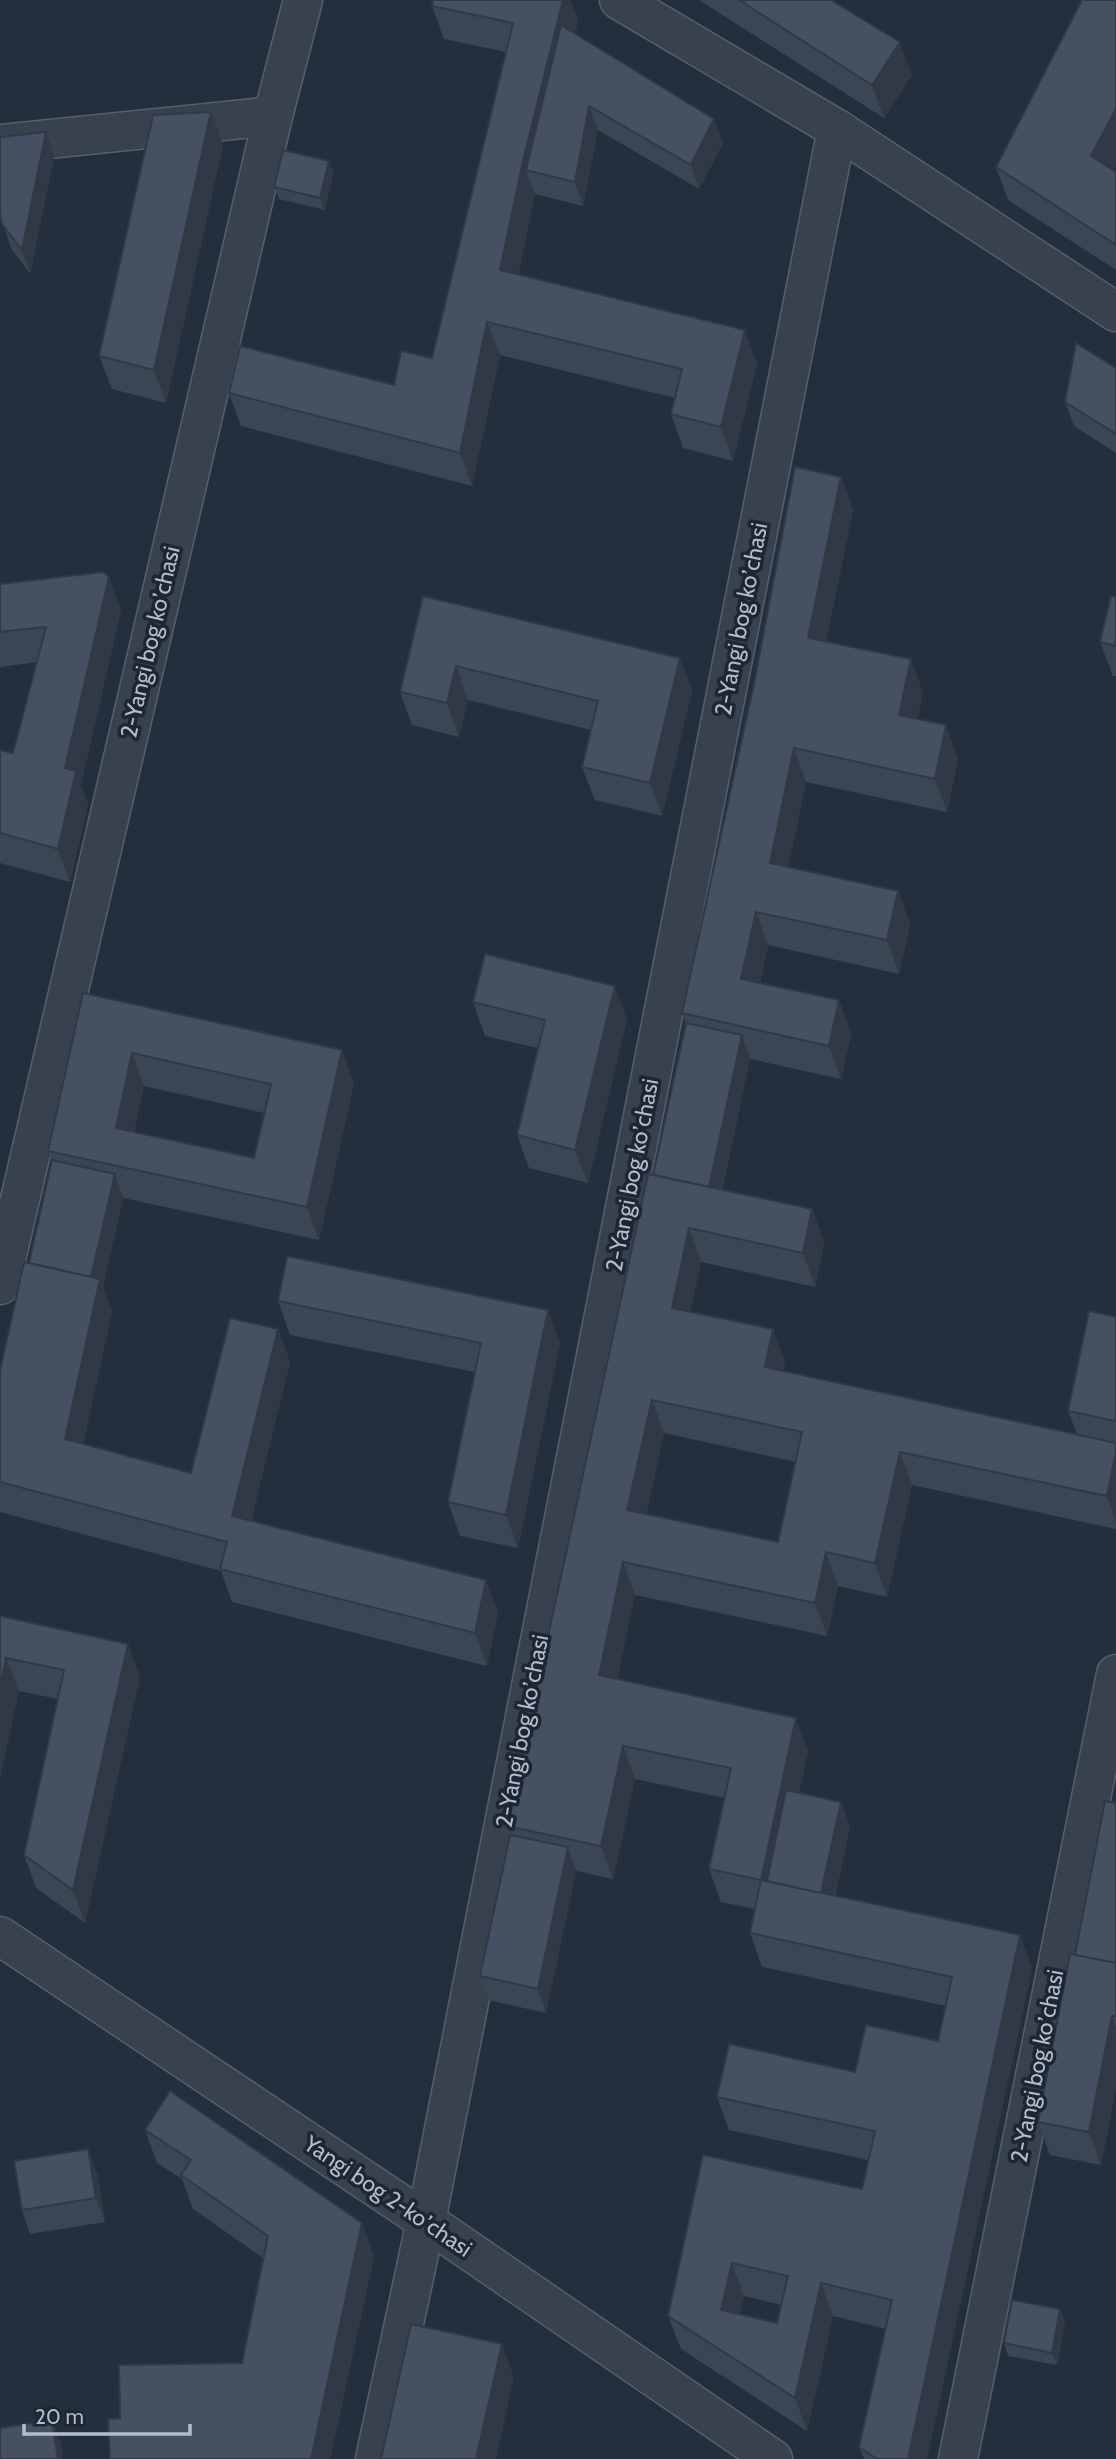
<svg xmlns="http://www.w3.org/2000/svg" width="1116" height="2459" viewBox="0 0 1116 2459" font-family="Cabin,sans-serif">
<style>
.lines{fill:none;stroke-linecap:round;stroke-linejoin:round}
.minor-casing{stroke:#565f6c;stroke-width:41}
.minor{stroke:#38414e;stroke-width:38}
.wall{fill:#3b4654;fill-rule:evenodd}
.shaded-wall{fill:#303945}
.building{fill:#455162;stroke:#303945;stroke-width:2;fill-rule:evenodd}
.labels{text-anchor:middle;stroke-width:7;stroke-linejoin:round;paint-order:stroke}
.street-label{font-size:23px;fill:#b4bcc9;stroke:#1d2633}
</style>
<rect width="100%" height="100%" fill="#242f3e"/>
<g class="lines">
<defs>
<g id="minor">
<path d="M619,0L837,129L1116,312"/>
<path d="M0,144L273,116"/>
<path d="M0,1285L273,116L303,0"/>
<path d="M0,1936L426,2221L773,2459"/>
<path d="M375,2459L426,2221L837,129"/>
<path d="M958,2459L1116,1674"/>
</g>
</defs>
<!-- minor casing -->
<use href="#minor" class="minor-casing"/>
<!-- minor -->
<use href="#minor" class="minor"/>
</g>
<!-- wall -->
<g class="wall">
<path d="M699,0H831L912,75L884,118Z"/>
<path d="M432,6L578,20L575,33L723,143L699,189L598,130L583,206L535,194L518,275L757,364L733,461L683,448L671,414L675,398L500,355L472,486L241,426L229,393L394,385L432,358L506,52L444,39Z"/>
<path d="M0,137L54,156L30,274L11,248L1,218H0Z"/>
<path d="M223,145L166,403L112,389L99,356Z"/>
<path d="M329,161L333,174L325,210L279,199L274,187Z"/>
<path d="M1116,165L1113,170L1116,172V270L1008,200L996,167Z"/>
<path d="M1116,368V453L1074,426L1065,402Z"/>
<path d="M841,477L853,510L826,641L923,692L917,719L958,759L947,812L806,782L788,867L898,891L910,924L899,974L768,945L760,983L839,1000L851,1034L841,1079L750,1059L722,1190L812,1209L824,1242L815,1287L701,1262L690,1312L785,1362L783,1371L1077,1434L1068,1411L1116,1317V1529L912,1485L887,1597L838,1586L827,1636L635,1595L617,1679L808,1751L799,1793L850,1826L835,1896L1020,1935L1032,1969L927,2459H864L859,2447L886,2329L833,2316L807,2431L681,2349L668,2316L703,2155L862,2189L868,2160L729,2130L717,2097L855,2072L938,2041L946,2006L762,1967L750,1933L755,1909L721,1902L709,1869L724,1798L635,1779L613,1879L576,1871L546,2013L488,2000L480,1976L510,1835L507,1826L653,1175L686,1023L682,1013ZM664,1433L796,1462L778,1542L646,1514ZM744,2296L781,2305L777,2323L740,2314Z"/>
<path d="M109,577L121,610L81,785L88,804L70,882L0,863V750L13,753L37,662L0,667V584Z"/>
<path d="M423,596L680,658L692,691L662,816L595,800L582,767L591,730L468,700L459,737L412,725L400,692Z"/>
<path d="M1116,597V676H1113L1100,642Z"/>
<path d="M83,993L354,1083L319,1240L123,1198L103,1287L112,1312L83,1444L191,1473L278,1329L290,1362L251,1521L486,1580L498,1613L487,1666L232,1602L221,1571L0,1512V1371L29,1263L52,1160L48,1151ZM144,1086L264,1113L254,1158L134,1132Z"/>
<path d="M473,1002L627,1019L588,1183L529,1168L517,1135L538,1048L485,1036Z"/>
<path d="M278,1301L560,1343L518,1548L460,1536L448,1502L475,1372L290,1335Z"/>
<path d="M0,1616L140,1677L85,1923L36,1888L24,1855L58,1699L19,1691L0,1777Z"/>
<path d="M1116,1803V2088L1101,2165L1050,2155L1038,2122L1075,1955Z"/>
<path d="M145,2130L362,2223L374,2257L330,2459L120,2418L242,2363L263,2258L193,2209L182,2179L157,2163Z"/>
<path d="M97,2173L105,2222L30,2234L22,2210Z"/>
<path d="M1060,2309L1065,2322L1057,2365L1008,2356L1004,2343Z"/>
</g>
<!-- shaded-wall -->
<g class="shaded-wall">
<path d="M563,0H570L578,20L540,173L526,170L535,194L512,304L500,270L523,161Z"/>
<path d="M900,42L912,75L884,118L872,85Z"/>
<path d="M589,106L598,130L583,206L575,182Z"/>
<path d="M1116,109V165L1103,189L1091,156Z"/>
<path d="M211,112L223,145L166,403L154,370Z"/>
<path d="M714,119L723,143L699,189L691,165Z"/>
<path d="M46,132L54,156L30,274L22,250Z"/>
<path d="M329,161L333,174L325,210L320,198Z"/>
<path d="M487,322L500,355L472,486L460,453Z"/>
<path d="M745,330L757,364L733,461L721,427Z"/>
<path d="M841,477L853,510L820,671L808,638Z"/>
<path d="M109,577L121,610L81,785L88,804L70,882L58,849L65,768Z"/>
<path d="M680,658L692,691L662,816L650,783Z"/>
<path d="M911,659L923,692L911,749L899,715Z"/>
<path d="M456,666L468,700L459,737L447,703Z"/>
<path d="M946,725L958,759L947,812L935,779Z"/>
<path d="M794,748L806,782L782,896L770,863Z"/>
<path d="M898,891L910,924L899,974L887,940Z"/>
<path d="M756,912L768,945L753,1012L741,979Z"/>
<path d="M615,986L627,1019L588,1183L575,1150Z"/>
<path d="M839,1000L851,1034L841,1079L829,1046Z"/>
<path d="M742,1035L750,1059L715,1219L707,1195Z"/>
<path d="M342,1050L354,1083L319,1240L307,1207Z"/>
<path d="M132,1053L144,1086L128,1161L116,1128Z"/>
<path d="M115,1174L123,1198L103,1287L112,1312L77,1472L65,1439L90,1285Z"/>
<path d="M812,1209L824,1242L815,1287L803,1253Z"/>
<path d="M689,1228L701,1262L684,1341L672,1308Z"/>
<path d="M548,1310L560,1343L518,1548L506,1515Z"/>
<path d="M278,1329L290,1362L244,1550L232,1516Z"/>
<path d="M773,1329L785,1362L777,1400L765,1367Z"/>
<path d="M652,1400L664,1433L639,1543L627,1510Z"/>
<path d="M900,1452L912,1485L887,1597L875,1563Z"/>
<path d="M1116,1452V1522L1107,1496Z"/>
<path d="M826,1552L838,1586L827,1636L815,1603Z"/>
<path d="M623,1562L635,1595L611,1708L599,1675Z"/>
<path d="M486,1580L498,1613L487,1666L475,1633Z"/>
<path d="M128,1644L140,1677L85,1923L73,1890Z"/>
<path d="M6,1658L19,1691L0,1777V1688Z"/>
<path d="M796,1718L808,1751L778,1892L761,1880Z"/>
<path d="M623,1746L635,1779L613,1879L601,1846Z"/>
<path d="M841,1802L850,1826L828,1925L819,1901Z"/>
<path d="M568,1847L576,1871L546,2013L538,1989Z"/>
<path d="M1020,1935L1032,1969L927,2459H908Z"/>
<path d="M1112,2016L1116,2028V2088L1101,2165L1089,2132Z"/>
<path d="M88,2149L97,2173L105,2222L96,2198Z"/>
<path d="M362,2223L374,2257L330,2459H311Z"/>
<path d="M732,2263L744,2296L733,2343L721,2310Z"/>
<path d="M821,2283L833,2316L807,2431L795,2398Z"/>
<path d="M1060,2309L1065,2322L1057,2365L1052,2353Z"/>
<path d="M502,2344L514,2377L496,2459H476Z"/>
<path d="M52,2420L61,2444L63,2459H58Z"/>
</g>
<!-- building -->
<g class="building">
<path d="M433,0H563L523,161L500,270L745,330L721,427L671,414L682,369L487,322L460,453L229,393L240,346L394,385L401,351L432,358L513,23L432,6Z"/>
<path d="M739,0H831L900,42L872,85Z"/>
<path d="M1082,0H1116V109L1091,156L1116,172V245L996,167Z"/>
<path d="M561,25L714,119L691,165L589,106L575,182L526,170Z"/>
<path d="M211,112L154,370L99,356L153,115Z"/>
<path d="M46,132L22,250L2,224L0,214V137Z"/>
<path d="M283,150L329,161L320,198L274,187Z"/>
<path d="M1076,343L1116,368V434L1065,402Z"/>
<path d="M795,467L841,477L808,638L911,659L899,715L946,725L935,779L794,748L770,863L898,891L887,940L756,912L741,979L839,1000L829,1046L682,1013L754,684Z"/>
<path d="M103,572L109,577L65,768L76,771L58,849L0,833V750L13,753L46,627L0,632V584Z"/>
<path d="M423,596L680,658L650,783L582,767L598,701L456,666L447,703L400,692Z"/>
<path d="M1111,596L1116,597V646L1100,642Z"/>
<path d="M485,954L615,986L575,1150L517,1135L545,1020L473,1002Z"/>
<path d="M83,993L342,1050L307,1207L48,1151ZM132,1053L271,1084L254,1158L116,1128Z"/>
<path d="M686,1023L742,1035L709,1187L653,1175Z"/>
<path d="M52,1160L115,1174L91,1277L29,1263Z"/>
<path d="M648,1174L812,1209L803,1253L689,1228L672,1308L773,1329L765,1367L1116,1443V1452L1107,1496L900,1452L875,1563L826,1552L815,1603L623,1562L599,1675L796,1718L761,1880L1020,1935L908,2459H877L859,2447L892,2300L821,2283L795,2398L668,2316L703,2155L862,2189L875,2131L717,2097L729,2044L855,2072L866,2025L938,2041L952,1977L750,1933L761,1880L709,1869L731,1768L623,1746L601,1846L507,1826ZM652,1400L802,1432L778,1542L627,1510ZM732,2263L788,2276L777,2323L721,2310Z"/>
<path d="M287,1256L548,1310L506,1515L448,1502L481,1343L278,1301Z"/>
<path d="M24,1262L100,1279L65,1439L191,1473L230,1318L278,1329L232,1516L486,1580L475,1633L220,1569L227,1542L0,1482V1371Z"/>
<path d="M1089,1311L1116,1317V1421L1068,1411Z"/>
<path d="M0,1616L128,1644L73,1890L24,1855L64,1670L6,1658L0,1688Z"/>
<path d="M786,1790L841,1802L821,1893L767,1881Z"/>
<path d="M1105,1801L1116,1803V1963L1075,1955Z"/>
<path d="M510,1835L568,1847L538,1989L480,1976Z"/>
<path d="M1070,1954L1116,1963V2016H1112L1089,2132L1038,2122Z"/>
<path d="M170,2091L362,2223L311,2459H110L108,2419L120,2418L119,2365L242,2363L268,2236L181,2175L191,2160L145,2130Z"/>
<path d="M88,2149L96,2198L22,2210L14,2161Z"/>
<path d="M1012,2300L1060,2309L1052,2353L1004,2343Z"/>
<path d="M411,2324L502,2344L476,2459H381Z"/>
<path d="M52,2420L58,2459H0V2428Z"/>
</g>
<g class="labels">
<!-- street labels -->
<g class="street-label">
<text transform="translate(741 619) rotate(-79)" y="8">2-Yangi bog koʼchasi</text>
<text transform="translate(150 642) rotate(-77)" y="8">2-Yangi bog koʼchasi</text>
<text transform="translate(632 1175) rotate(-79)" y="8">2-Yangi bog koʼchasi</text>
<text transform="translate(522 1731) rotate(-79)" y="8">2-Yangi bog koʼchasi</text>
<text transform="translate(1037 2066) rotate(-79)" y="8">2-Yangi bog koʼchasi</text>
<text transform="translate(388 2196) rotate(34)" y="8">Yangi bog 2-koʼchasi</text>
</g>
</g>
<!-- scale -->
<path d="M24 2424v10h166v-10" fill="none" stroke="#b4bcc9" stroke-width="3.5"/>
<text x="35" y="2424" font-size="21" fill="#b4bcc9" stroke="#1d2633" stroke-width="5" paint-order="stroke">20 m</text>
</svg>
